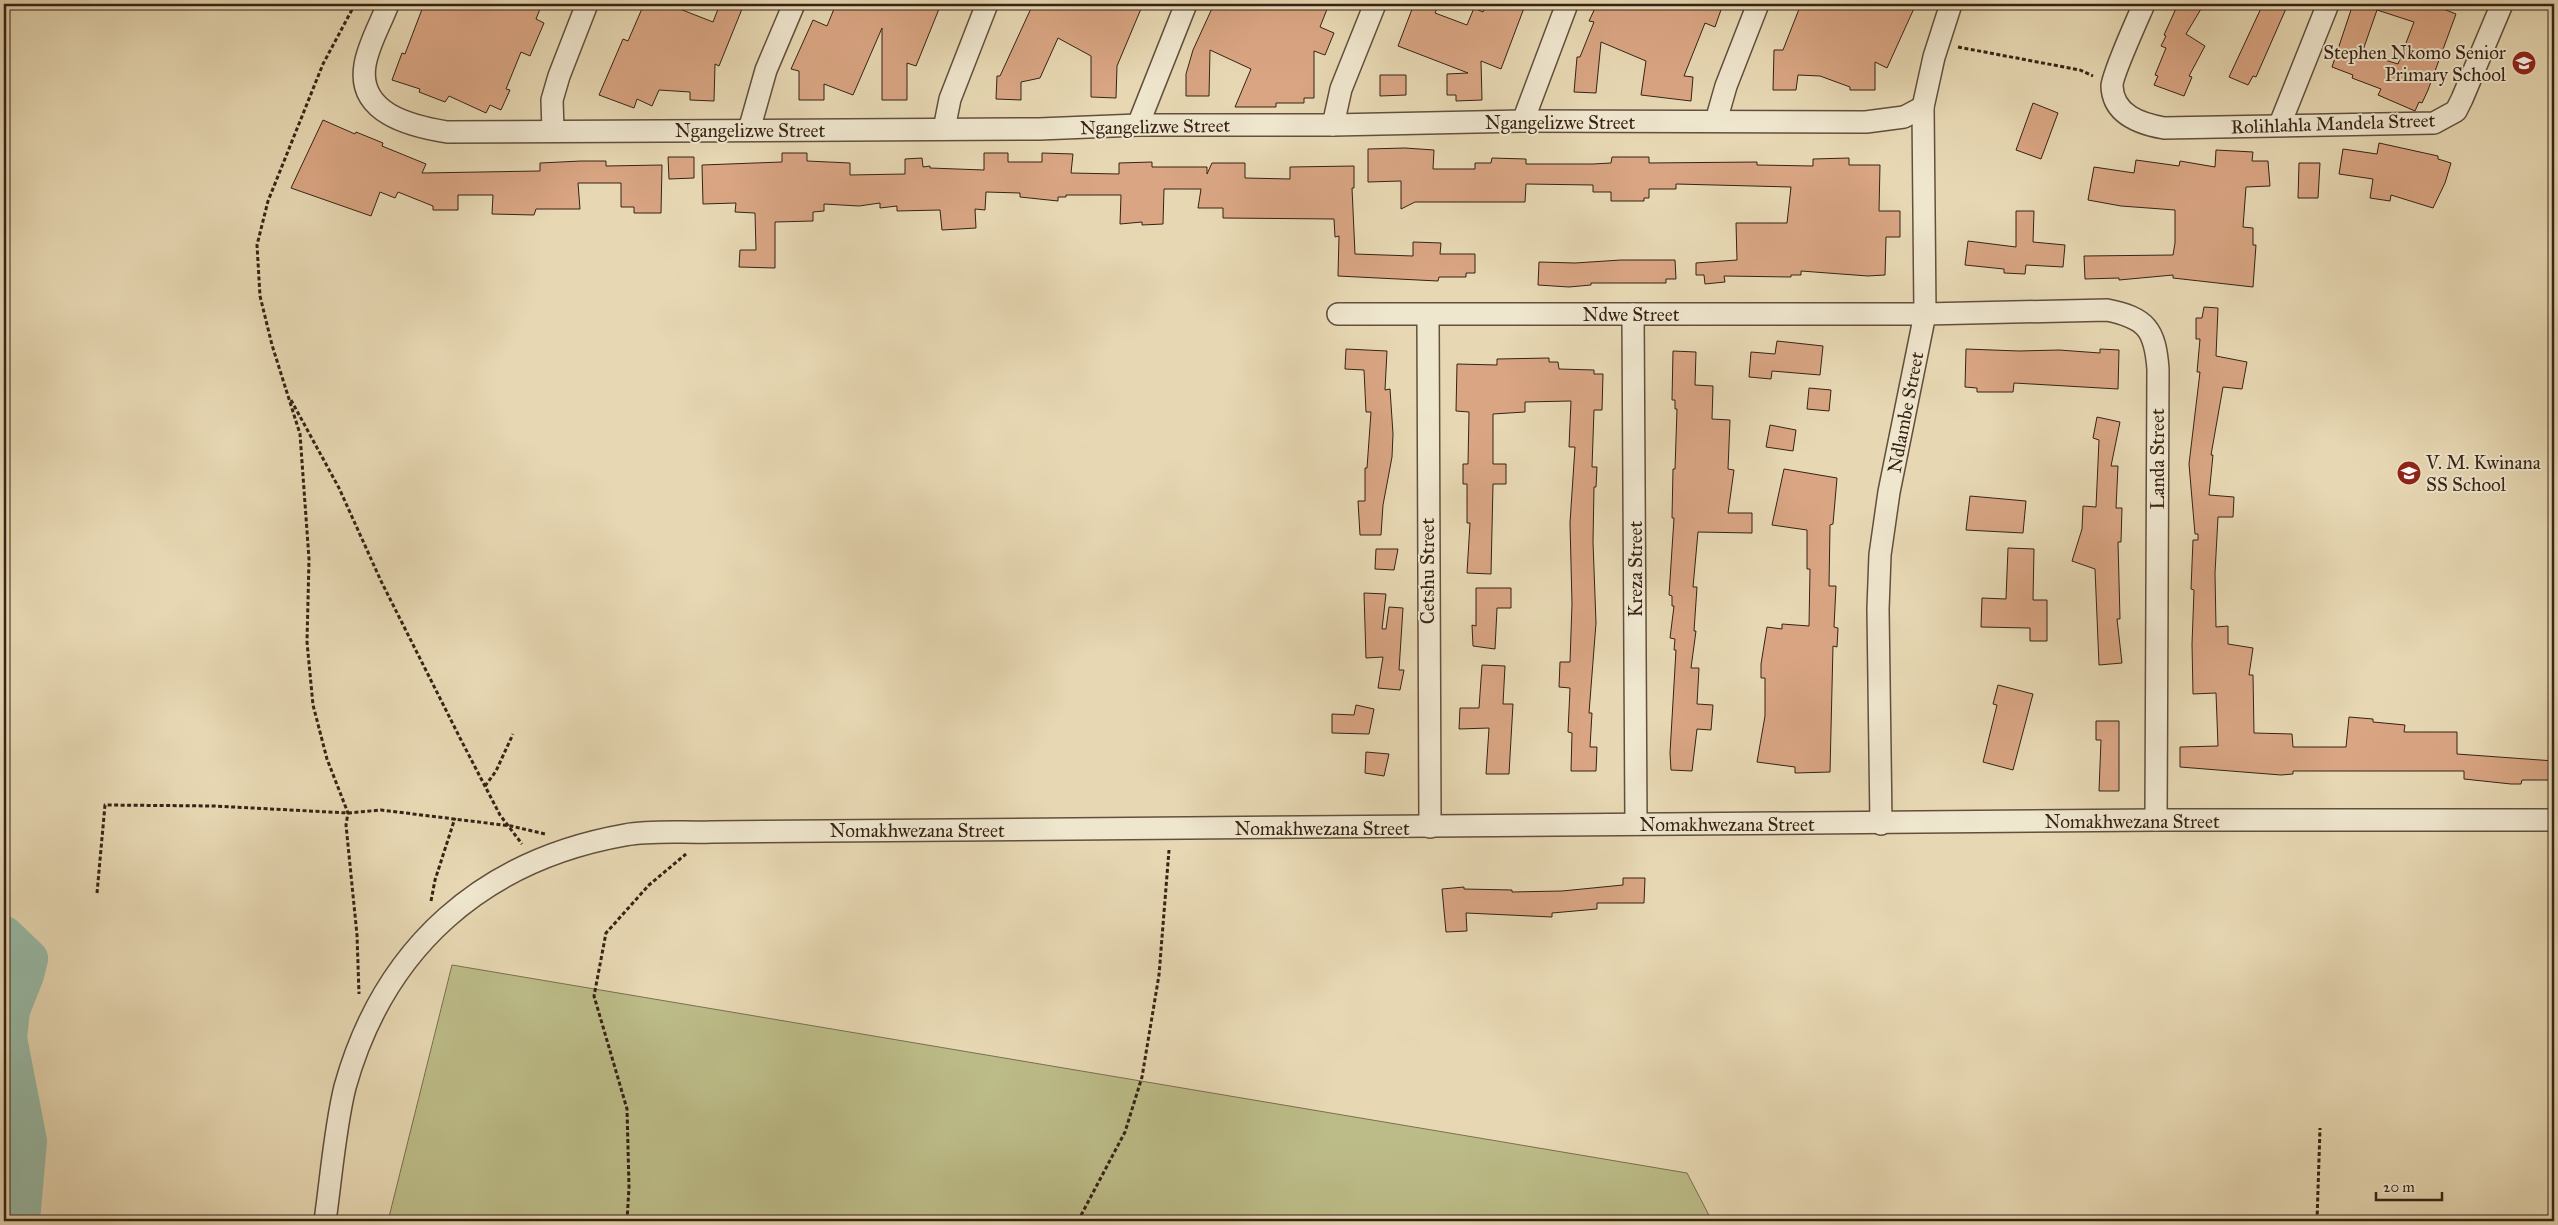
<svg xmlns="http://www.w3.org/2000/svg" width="2558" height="1225" viewBox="0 0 2558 1225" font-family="'IM FELL Great Primer',serif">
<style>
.green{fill:#bcbc88;stroke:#79704e}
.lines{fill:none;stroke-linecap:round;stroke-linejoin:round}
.river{stroke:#98bba8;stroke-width:40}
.building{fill:#d9a583;stroke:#362315;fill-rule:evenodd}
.street-casing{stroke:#62503c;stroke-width:24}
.path{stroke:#362315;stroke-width:3;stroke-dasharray:4 2.5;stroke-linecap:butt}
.street{stroke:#efe6ce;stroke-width:21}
.labels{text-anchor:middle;stroke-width:4;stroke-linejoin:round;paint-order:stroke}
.poi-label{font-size:19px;fill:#362315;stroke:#efe6ce;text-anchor:end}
.street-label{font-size:19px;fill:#362315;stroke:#efe6ce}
</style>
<rect width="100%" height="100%" fill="#e7d8b3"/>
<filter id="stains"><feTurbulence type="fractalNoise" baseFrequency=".004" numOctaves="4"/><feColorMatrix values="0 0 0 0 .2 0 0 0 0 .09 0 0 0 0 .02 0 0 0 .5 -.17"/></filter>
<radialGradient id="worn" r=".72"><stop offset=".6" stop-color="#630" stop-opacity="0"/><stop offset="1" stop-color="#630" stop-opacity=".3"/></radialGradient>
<!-- green -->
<path class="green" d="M452,965L1687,1173L1712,1221H388Z"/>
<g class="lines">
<!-- river -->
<path class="river" d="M4,936L28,959L24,975L10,1010L7,1038L27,1141L20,1221"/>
</g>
<!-- building -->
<g class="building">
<path d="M424,4H542L536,19L544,23L530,56L521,52L506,89L510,90L501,110L490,105L486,113L449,96L445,102L419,92L420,89L392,80L402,53L405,54Z"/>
<path d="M644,4H667L713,22L720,4H744L719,66L715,64L714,101L690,100V92L659,90L652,106L637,99L634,108L599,95L623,39L628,41Z"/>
<path d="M836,4H941L916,66L907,63V100H882V28L853,95L824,84V100H799V71L791,69L813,20L827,26Z"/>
<path d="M1033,4H1143L1117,66L1116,98L1091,97V56L1058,38L1040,78L1021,82V100L996,99L997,76H1000Z"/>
<path d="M1214,4H1329L1320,27L1334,33L1325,55L1314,51V98H1304V103H1276V107H1235L1251,69L1210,50L1209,96H1186V74L1193,50Z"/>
<path d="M1414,4H1439L1435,13L1467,25L1474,8L1483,12L1487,4H1513L1524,8L1501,69L1481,61L1482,100L1456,101V95H1447V74L1468,73L1398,46Z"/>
<path d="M1597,4H1723L1715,27L1705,23L1684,76L1693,77L1691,101L1641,95L1646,61L1601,42L1596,93L1574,92L1577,57H1580L1594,22L1589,21Z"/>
<path d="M1801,4H1916L1887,68L1875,62V90H1850V87L1820,76L1798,75L1796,90H1773L1774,50H1783Z"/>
<path d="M2178,4H2204L2186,34L2205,46L2189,76L2192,77L2184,96L2154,85L2158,76L2155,75L2166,48L2161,46L2166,36L2164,35Z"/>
<path d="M2263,4H2288L2256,77L2253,76L2248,85L2229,77Z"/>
<path d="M2353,4H2431L2456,14L2428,90L2422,103L2419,102L2415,111L2378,95L2381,89L2352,78L2353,75L2332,67ZM2377,10L2414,22L2398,64L2362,53Z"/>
<path d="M1380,75H1406V95L1380,96Z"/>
<path d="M2033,103L2058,113L2041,159L2016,150Z"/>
<path d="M323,120L355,134L356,132L383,143L382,146L426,164L422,173L540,171V163L581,161H606V166L662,165L661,213H634V207H621V183H578L580,209H536L534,215L492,214L493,195H458V210H433V206L398,192L395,198L380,192L371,216L291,188Z"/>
<path d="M2379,143L2438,156V159L2451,163L2445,183L2433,208L2391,195L2390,201L2370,198L2373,179L2339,174L2343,149L2377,154Z"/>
<path d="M1405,148L1434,150L1433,169H1475V163H1491L1492,158L1526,159V164H1593L1611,163L1612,157H1649V163L1757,162V165L1813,166V159L1849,158V165H1880L1879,211H1900V237H1886L1885,275L1868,276L1801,271V275H1791V277L1724,276L1725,282L1705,284L1704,275H1696V263L1737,260L1736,223H1787L1791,187L1676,184V189H1649V198H1644V201H1611V192H1593V185L1526,184L1525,202H1415L1401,209V181L1368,182V149Z"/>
<path d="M2216,150L2253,152L2252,161H2268L2270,186L2246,187L2243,227L2253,228V245H2256L2253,287L2173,278V275L2119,280V278L2085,279L2084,256L2173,255L2175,243V210L2121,206L2088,200L2094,167L2134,173L2136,160L2179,166L2180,161L2215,167Z"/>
<path d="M782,153H807V161L850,163V175L905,174V159L922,158L923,167L930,166V168L984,170V153H1008V162H1042V153L1073,154L1071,173L1119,174V163L1152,162V167H1207V174L1212,163H1245V178L1290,179V167L1354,166V188H1352L1355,254L1413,256V242L1441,243L1440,254H1475V273H1466V277H1439L1438,281L1338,276L1339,236L1335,237L1334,219L1223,218V208H1198L1201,189H1164L1163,224L1142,225V222L1120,224L1121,195H1066V197H1058V201L1020,197V193L986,192L985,210L975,209L976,228L942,230L940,210L897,211V206L880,208V203L859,206L824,204V211L813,212V221L775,222V268L739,267L740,250H756L755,213L735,212L736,203L703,204L702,165L782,162Z"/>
<path d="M668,157H694V178L669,179Z"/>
<path d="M2299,163H2320L2318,198H2298Z"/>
<path d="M2016,211H2034L2033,242L2065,245L2063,267L2026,265L2025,274L2004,273V269L1965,265L1968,241L2016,247Z"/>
<path d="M1621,260H1675L1676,279H1666V283H1591V285L1569,287L1538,285L1539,262L1575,263Z"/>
<path d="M2204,307L2218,308L2216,356L2247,362L2242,389L2223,387L2211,455H2213L2209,495L2234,497L2233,517H2218L2215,573L2216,627L2228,626V644L2253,648L2249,675H2253L2254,733L2292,734L2293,747H2346L2349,717L2373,719V722L2405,725L2404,732H2457V754L2554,761V780H2522L2521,784H2511L2464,779V771H2293V774L2281,775L2180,767V747L2218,746L2216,693L2193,694L2192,644L2194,590L2191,589L2193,540H2198V534H2195L2189,464L2200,372H2197L2200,339H2196V318H2202Z"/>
<path d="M1777,341L1823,346L1820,375L1772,371L1771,379L1749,377L1751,352L1775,354Z"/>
<path d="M1346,349L1387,351L1385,390L1390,389L1393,434L1392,457L1383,505L1381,535H1360L1358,501H1365V468H1367L1371,412H1366L1364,370L1345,369Z"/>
<path d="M1966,349L2019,351L2059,350L2100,353V349L2119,350L2118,389L2014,383L2013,392H1977V388L1965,387Z"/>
<path d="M1673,351L1696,352L1695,385L1713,386L1712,419L1730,420L1728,469L1734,470L1728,513H1752V533L1698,532L1693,587H1697L1694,631H1696L1691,668H1699L1697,704L1713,705L1711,730L1697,729L1692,771L1671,770L1670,753L1676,650H1674L1675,639L1670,638L1674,606H1672V596L1669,595L1674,518H1672L1673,469H1675L1677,409H1675V400H1672Z"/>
<path d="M1549,358V362H1558L1559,369L1594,370V374H1603L1602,410H1594L1592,467H1597L1596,487H1594L1593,542L1596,623L1589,713H1592L1590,747H1597L1596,771H1571L1572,733L1568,732L1570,688L1559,687L1560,662H1570L1572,604L1570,523L1575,447H1569L1571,401L1525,402V412L1493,414V464H1506V484H1493L1491,574L1467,573L1470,523H1467V484H1463V464H1468L1469,412L1456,411L1457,364L1497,365V359Z"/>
<path d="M1809,388L1831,390L1829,411L1807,409Z"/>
<path d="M2097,417L2120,422L2111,466H2118L2116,508H2122L2121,542H2118L2120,619H2117L2122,663L2099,665L2095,569L2072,561L2082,529L2083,506L2096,507L2099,440L2093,438Z"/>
<path d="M1770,425L1796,430L1793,451L1766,447Z"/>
<path d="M1784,469L1837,478L1833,524L1830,525L1829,586H1836L1834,627L1838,628L1837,647L1833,646L1830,772L1795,773V767L1757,762L1765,716V678H1761V664L1767,627L1782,629V624L1809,626L1810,569H1807V530L1772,525Z"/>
<path d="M1970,496L2026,501L2023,533L1966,530Z"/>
<path d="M2008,548L2034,549L2033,600H2047V641H2030V628L1981,627L1982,598L2006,599Z"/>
<path d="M1376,549H1398L1394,570L1375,569Z"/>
<path d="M1476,588H1511V608H1497L1495,649L1473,646L1472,625L1476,626Z"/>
<path d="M1364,593L1386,594L1382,629H1386L1389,607L1403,608L1399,670H1404L1400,690L1378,688L1383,657L1366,658Z"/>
<path d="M1482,665L1505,666L1503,704H1513L1509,774H1486L1489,728L1459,729L1460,708H1479Z"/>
<path d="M1998,685L2033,694L2013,770L1983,762L1997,705L1993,704Z"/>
<path d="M1356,705L1374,709L1369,734L1332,733V714L1354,715Z"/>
<path d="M2096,721H2119V791H2099L2101,740H2096Z"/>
<path d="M1366,752L1389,754L1384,776L1365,773Z"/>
<path d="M1623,878H1645L1644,903H1597V909L1552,913V917L1466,913L1467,931L1446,932L1442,889L1464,887V889L1512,890V892L1562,891L1623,885Z"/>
</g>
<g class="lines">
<defs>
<g id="street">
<path d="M388,4C381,23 368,45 365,65C357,113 410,126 447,132L1039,129L1138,125H1333L1523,121L1866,122L1904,117L1923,107"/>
<path d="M2144,4C2138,18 2112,75 2112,86C2113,115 2141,124 2164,128L2434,123L2456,111L2462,99L2502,4"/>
<path d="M1523,121L1567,4"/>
<path d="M1716,121L1726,86L1758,4"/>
<path d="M2280,124L2328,4"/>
<path d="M1138,125L1186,4"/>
<path d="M1333,125L1341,89L1375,4"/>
<path d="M944,129L950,99L987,4"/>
<path d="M749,130L766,70L794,4"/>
<path d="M553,131L552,100L559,76L587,4"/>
<path d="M1338,314H1925L2107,310C2146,318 2155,329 2158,369L2156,820"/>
<path d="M1633,314L1636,824"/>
<path d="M1428,315L1430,827"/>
<path d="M1881,824L1878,609L1880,555L1889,492L1925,314L1923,107L1934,57L1951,4"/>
<path d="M325,1221C331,1179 335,1127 345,1087C384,947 483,860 625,835C653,830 684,833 712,832L2156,820H2554"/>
</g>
</defs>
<!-- street casing -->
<use href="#street" class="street-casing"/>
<!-- path -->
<g class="path">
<path d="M355,4L323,64L268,201L257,245L260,296L272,345L300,434L309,559L307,642L313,705L327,759L348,813L346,825L357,935L359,994"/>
<path d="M1958,47L2080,70L2093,76"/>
<path d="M291,400L339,488L381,581L461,740L500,815L522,844"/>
<path d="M485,786L496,771L513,734"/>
<path d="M97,893L105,805L214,806L348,813L381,810L511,826L545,834"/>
<path d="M431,901L435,880L455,818"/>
<path d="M627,1221L629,1187L627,1109L594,996L606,933L649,885L686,854"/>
<path d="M1078,1221L1125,1132L1142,1077L1159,975L1169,850"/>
<path d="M2317,1221L2320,1128"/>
</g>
<!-- street -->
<use href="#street" class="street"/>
</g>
<!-- icons -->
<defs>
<symbol id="school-disc" viewBox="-11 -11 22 22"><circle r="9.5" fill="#8f2418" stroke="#efe6ce"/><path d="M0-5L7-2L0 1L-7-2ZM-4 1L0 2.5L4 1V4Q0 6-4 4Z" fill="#fff"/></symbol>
</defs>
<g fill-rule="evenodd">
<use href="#school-disc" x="2510" y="49" width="28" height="28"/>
<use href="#school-disc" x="2395" y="459" width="28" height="28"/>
</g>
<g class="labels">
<!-- poi labels -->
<g class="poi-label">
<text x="2506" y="59">Stephen Nkomo Senior<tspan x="2506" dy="22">Primary School</tspan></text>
<text x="2426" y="469" text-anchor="start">V. M. Kwinana<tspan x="2426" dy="22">SS School</tspan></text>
</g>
<!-- street labels -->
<g class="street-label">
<text x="1560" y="129">Ngangelizwe Street</text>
<text transform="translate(2333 123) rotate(-2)" y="7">Rolihlahla Mandela Street</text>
<text transform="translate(1155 126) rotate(-1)" y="7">Ngangelizwe Street</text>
<text x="750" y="137">Ngangelizwe Street</text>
<text x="1631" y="321">Ndwe Street</text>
<text transform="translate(1905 412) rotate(-79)" y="7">Ndlambe Street</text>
<text transform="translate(2157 459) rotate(-90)" y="7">Landa Street</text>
<text transform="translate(1635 569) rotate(-90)" y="7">Kreza Street</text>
<text transform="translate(1427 571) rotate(-90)" y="7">Cetshu Street</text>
<text x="2132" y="828">Nomakhwezana Street</text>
<text x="1727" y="831">Nomakhwezana Street</text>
<text x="1322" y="835">Nomakhwezana Street</text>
<text x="917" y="837">Nomakhwezana Street</text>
</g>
</g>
<!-- margin -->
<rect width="2558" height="1225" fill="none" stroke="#e7d8b3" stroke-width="20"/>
<rect x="5" y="5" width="2548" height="1215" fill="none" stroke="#362315" stroke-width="2.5"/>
<rect x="10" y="10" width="2538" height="1205" fill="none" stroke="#362315"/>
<!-- scale -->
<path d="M2376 1192v8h66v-8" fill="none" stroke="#362315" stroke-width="2.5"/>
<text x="2383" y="1192" font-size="15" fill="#362315" stroke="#efe6ce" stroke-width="4" paint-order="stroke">20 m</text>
<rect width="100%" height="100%" filter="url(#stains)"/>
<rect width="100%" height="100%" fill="url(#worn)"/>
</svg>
